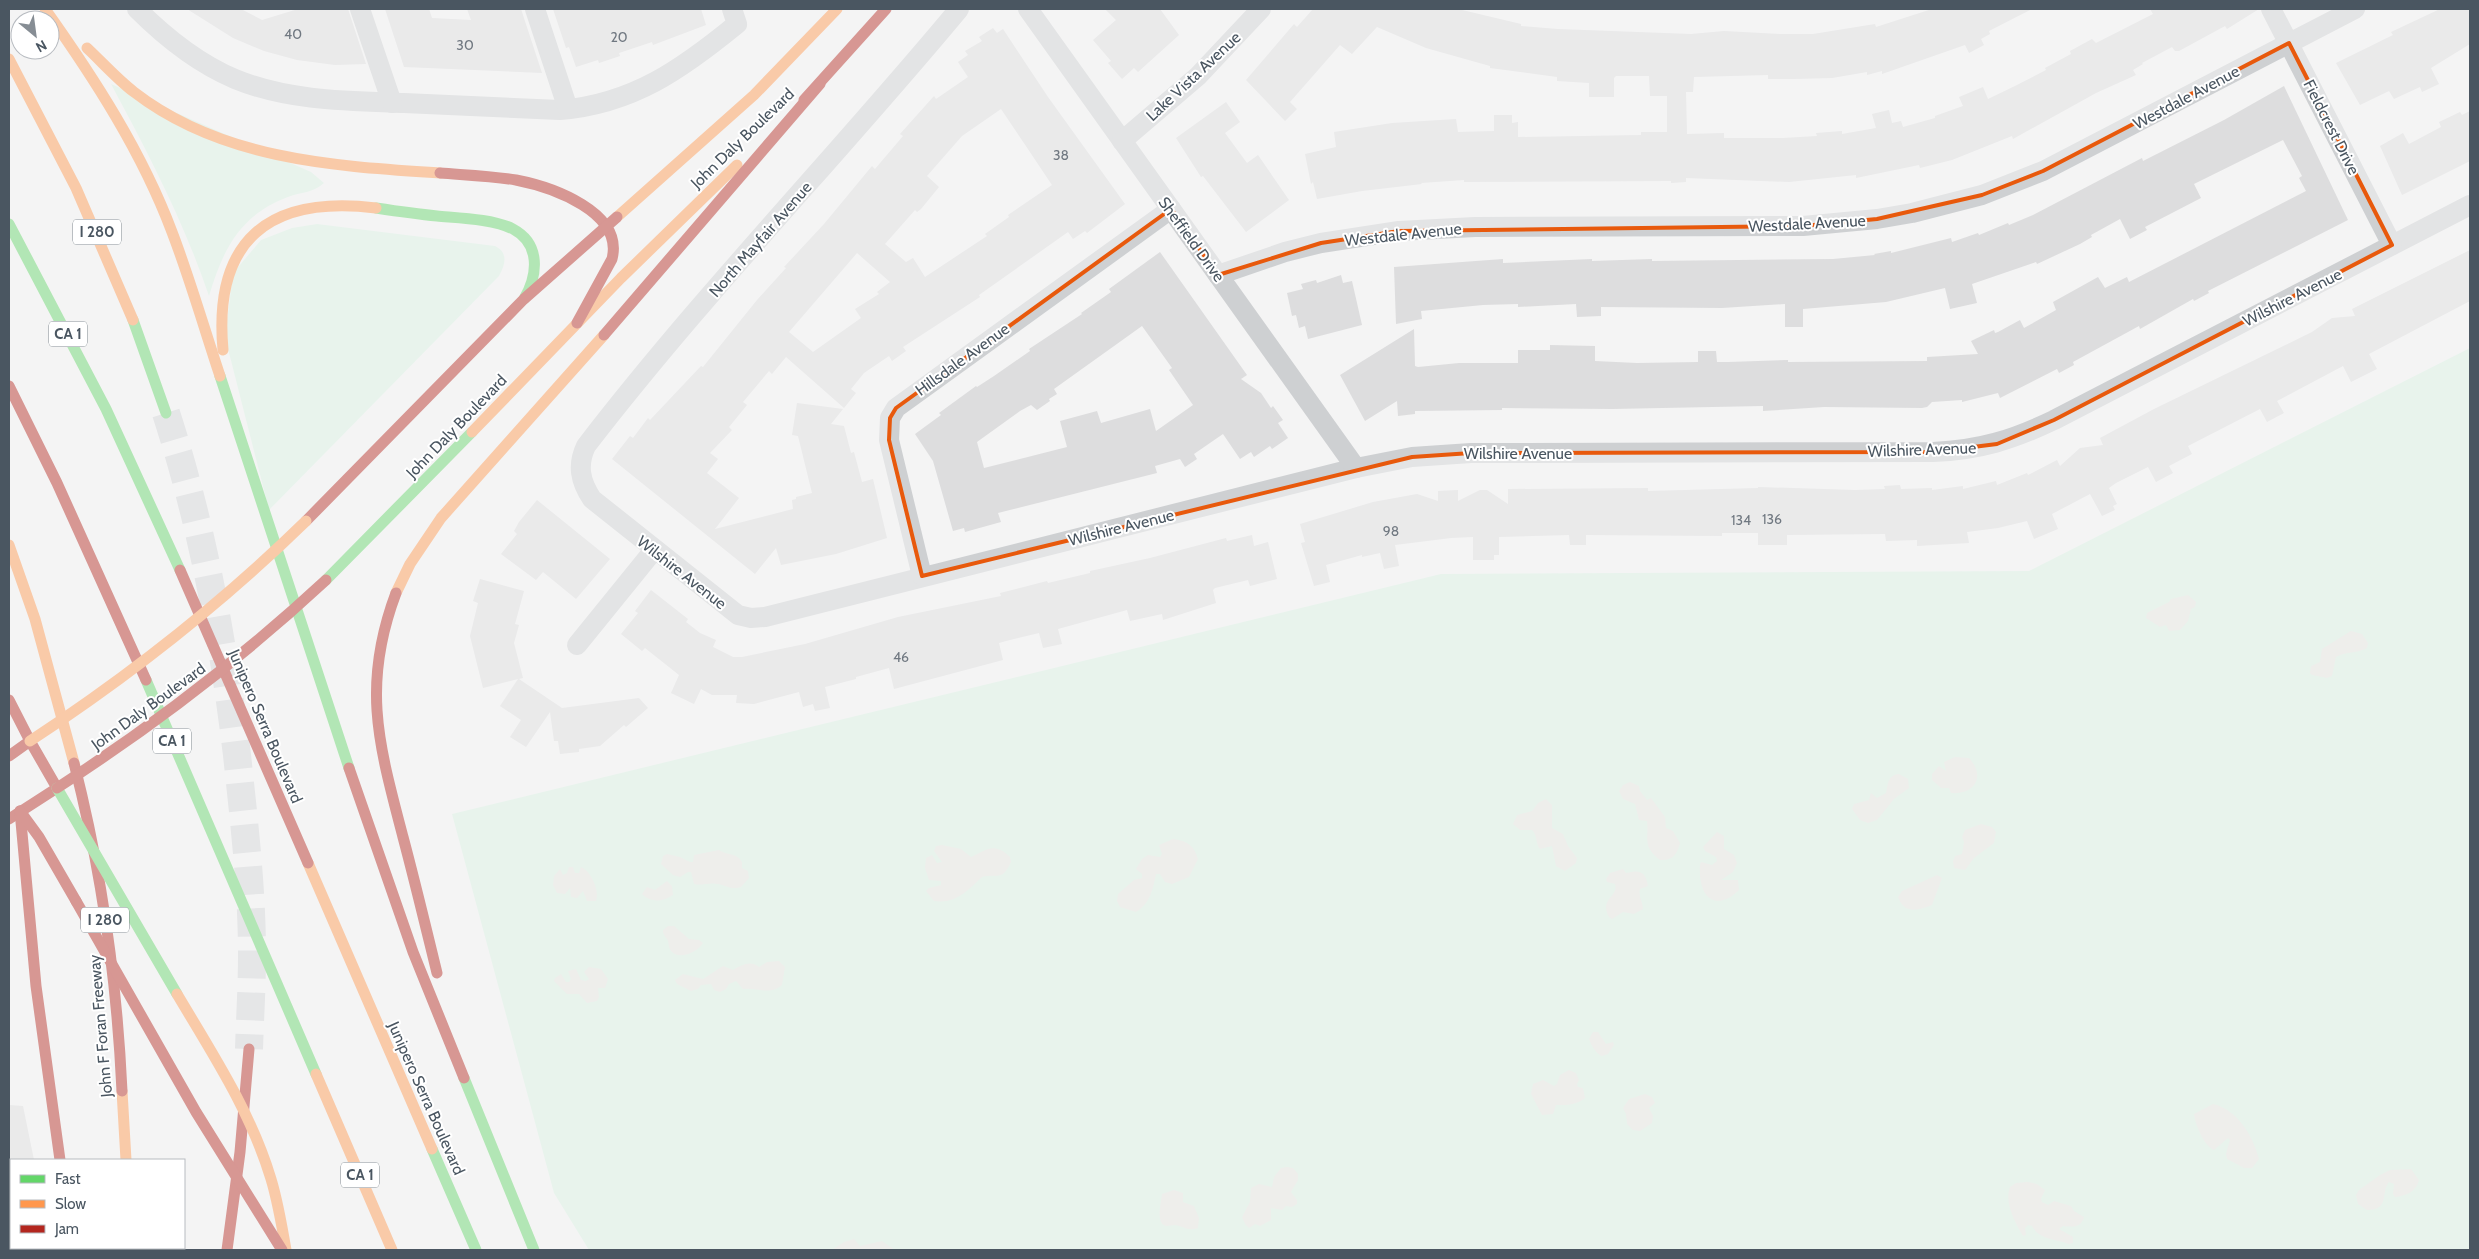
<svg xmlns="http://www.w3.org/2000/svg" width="2479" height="1259" viewBox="0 0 2479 1259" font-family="Cabin,sans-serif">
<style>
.green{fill:#d9f2e3}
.sand{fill:#e7e6e1}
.building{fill:#ddddde;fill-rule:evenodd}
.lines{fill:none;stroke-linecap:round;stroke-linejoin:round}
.highway-tunnel{stroke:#d2d4d7;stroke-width:28;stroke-dasharray:28 14;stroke-linecap:butt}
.street{stroke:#ced0d2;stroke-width:20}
.fast{stroke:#63d668;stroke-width:11}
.slow{stroke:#ff974d;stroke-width:11}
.jam{stroke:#b3261e;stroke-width:11}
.fast-bridge{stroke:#63d668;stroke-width:11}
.slow-bridge{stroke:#ff974d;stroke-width:11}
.jam-bridge{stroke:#b3261e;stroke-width:11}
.marked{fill:none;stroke:#e8590c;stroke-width:4;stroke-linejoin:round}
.labels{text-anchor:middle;stroke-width:4;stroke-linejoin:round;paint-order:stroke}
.number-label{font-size:14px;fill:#707881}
.shield{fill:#fff;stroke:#808990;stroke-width:1}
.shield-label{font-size:15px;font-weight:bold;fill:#4a5661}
.street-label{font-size:16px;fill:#4a5661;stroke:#fff}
</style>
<rect width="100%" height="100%" fill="#f4f4f4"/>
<!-- green -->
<g class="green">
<path d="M111,84L311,172L324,183C313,193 301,192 288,197C240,215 223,249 209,296C184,222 148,153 111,84Z"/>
<path d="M317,224L495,246C509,253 505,265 499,276L269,510L225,337L233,273L261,240L292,228Z"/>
<path d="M2470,348V1250H589L554,1193L452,814L1441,574L2029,571Z"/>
</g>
<!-- sand -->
<g class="sand">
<path d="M2188,595L2196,602L2195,607L2191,609L2188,621L2180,630L2169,631L2166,625L2160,627L2146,618L2147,613L2169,602L2171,599Z"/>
<path d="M2351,631L2362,634L2368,643L2367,648C2357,654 2346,651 2336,657L2332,676L2327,678L2312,675L2310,673L2311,666L2320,662L2322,649Z"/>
<path d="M1955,757L1969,758C1986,776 1975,795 1951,793L1949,788H1941L1932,780V774L1939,766L1946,771L1944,762Z"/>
<path d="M1899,774L1908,779L1909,788L1894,799L1877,820L1868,823L1860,820L1852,809L1854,804L1869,800L1871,793L1877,798L1886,793C1888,785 1887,775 1899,774Z"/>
<path d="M1630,782L1639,786L1640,791L1647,800L1651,798L1665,817L1666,828L1673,831L1680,843C1677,854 1673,861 1660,860C1642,846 1649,839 1647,821L1639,820L1635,804L1623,799L1619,791L1623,785Z"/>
<path d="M1546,799L1552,805V828L1563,834L1568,846L1577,858L1576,863L1565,871L1556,866L1552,846L1540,849C1535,843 1538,836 1532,830H1520L1513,824L1517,815L1532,811L1538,803Z"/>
<path d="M1981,824L1992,827L1996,832L1994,843L1974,858L1965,870L1954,868L1953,861L1955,856L1962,854L1964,842L1962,837L1965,830Z"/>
<path d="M1717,832L1724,836V849L1734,855L1737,863L1733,872L1721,880H1738L1739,890C1719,910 1701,901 1700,874C1700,869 1699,867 1701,862L1712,865L1717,861L1716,857L1705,851L1703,847Z"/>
<path d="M1173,839C1187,841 1194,845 1198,859L1189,877L1172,884L1165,882L1160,874H1156C1153,889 1150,904 1136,912L1120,907L1117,901L1118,894L1134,880L1142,878V874L1136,869L1142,859L1148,855L1160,857L1162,854L1159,845Z"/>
<path d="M942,845L961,849L971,857C986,851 993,841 1010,857L1011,862C1002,882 997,873 982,877C967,891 956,904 934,901L926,891L929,888L941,885V881L929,880L925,868L926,858L932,855L937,863L942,862L934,851L936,846Z"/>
<path d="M719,850C728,856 736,852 742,862V868L748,871L749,878L741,887C732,890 727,886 718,884C710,882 702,886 694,884L691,872H688L680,877L673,875L661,864L663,856L667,854L680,857L690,862H693L694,855Z"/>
<path d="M569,867H573L575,873H579L581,867C591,871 600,891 596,901H587L583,891L577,898L571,897L570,888L565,894L557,893L553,885L554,876L560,869L563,875L567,873Z"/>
<path d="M1623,869L1626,873C1639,870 1645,870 1648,886L1640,889C1638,896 1643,902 1643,909L1634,914L1623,912L1612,919L1609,917C1599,898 1619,897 1615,884L1607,882L1606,879L1610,873Z"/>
<path d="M1937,875L1942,878L1932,905C1918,911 1904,914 1898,897L1902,891Z"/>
<path d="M667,881L672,886L673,895C663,902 651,903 642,894L647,887L655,890Z"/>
<path d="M668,926H674L689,939L699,940L703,943C698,952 680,960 672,952C668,948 669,944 668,941C666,936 663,936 663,930Z"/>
<path d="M779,961L785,967L782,985C769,996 758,987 743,989L736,981L729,984L726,989L720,992L714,990L711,984L701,985L698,989L691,991L677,984L675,980L683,974L703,979L723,966L733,970C742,965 750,960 759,967L767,962Z"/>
<path d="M589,967L601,969L608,979L605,988H598L599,997L597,1001L587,1003L579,994H567L554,981L555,978L561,974L566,982H569L571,979L568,971L576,969L581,980L586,981L589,979L584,972Z"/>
<path d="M1593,1032H1598L1606,1044L1613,1042L1614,1045L1608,1054L1602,1056C1596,1054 1591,1045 1589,1039Z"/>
<path d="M1569,1070L1576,1073L1579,1080L1577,1084L1578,1087L1583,1088L1585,1098C1577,1105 1567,1105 1556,1105L1553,1114L1542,1115L1531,1094L1533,1084L1543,1080L1554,1086L1557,1084L1560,1075Z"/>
<path d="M1645,1094L1652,1097L1655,1103L1649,1108L1653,1116L1652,1123L1640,1131L1633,1130L1627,1124L1626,1114L1623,1108L1629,1099Z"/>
<path d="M2213,1104C2238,1110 2253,1136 2259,1159L2252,1168H2244L2227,1159L2226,1154L2230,1140L2228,1138L2214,1150C2204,1146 2195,1124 2194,1114Z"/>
<path d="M1287,1167L1293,1168L1298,1174V1180L1291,1192L1297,1200V1204L1292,1207L1286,1206L1282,1210L1271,1208V1220L1260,1226L1255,1224L1249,1228L1245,1224L1242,1217L1250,1202L1251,1188L1259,1184L1272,1187L1274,1177L1281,1168Z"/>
<path d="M2411,1169L2419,1180C2416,1192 2406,1196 2395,1197L2393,1194L2394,1184L2389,1182C2380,1192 2391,1210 2367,1210L2358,1204L2356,1195L2359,1190L2380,1175L2390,1170Z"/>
<path d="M2028,1182L2037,1184L2045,1190L2041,1199L2042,1202L2048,1205L2054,1201L2071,1206L2074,1211L2084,1217C2081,1228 2073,1227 2063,1226L2059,1229L2073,1237V1243L2069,1244C2056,1239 2039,1240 2032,1226L2028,1225L2025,1228L2026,1235L2023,1236C2015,1222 2004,1203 2010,1187L2016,1183Z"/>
<path d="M1174,1190L1183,1193V1202L1194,1206L1199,1218L1198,1228C1190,1231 1186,1228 1179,1226C1174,1224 1171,1226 1167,1226C1155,1225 1161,1203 1162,1194Z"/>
<path d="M854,1239L860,1246L882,1241L895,1250H832L844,1242Z"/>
</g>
<!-- building -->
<g class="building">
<path d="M187,9H241L262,20L298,9H348L366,64L335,65L297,60L264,51L233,38Z"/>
<path d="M385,9H429L432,18L471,20L467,9H521L542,73L404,67Z"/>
<path d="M553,9H701L706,25L653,45L652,42L619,53L620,56L599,63L598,60L576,67L569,47L566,48Z"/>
<path d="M1105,9H1160L1179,35L1138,72L1134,68L1122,79L1108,63L1111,61L1093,40L1116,20Z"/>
<path d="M1313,9H1458L1521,24V26L1558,29L1691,34L1724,31L1780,34H1813L1875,24L1876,27L1932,9H2032L1989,31L1990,34L1981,39L1984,45L1969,53L1965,45L1882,74V71L1867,75V72L1832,78L1794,79H1768V75L1694,77L1693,92H1686L1687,134L1724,133V138H1783L1817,136L1816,133L1842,131V134L1876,128L1872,114L1889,110L1892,123L1901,121L1903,127L1935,118V116L1963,106L1959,97L1983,87L1988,99L2017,85L2046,70L2045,68L2071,54L2070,51L2092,39L2096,43L2153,14L2150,9H2259L2227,29L2225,26L2179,51H2175L2172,47L2142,63L2143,64L2133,70L2136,75L2096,93L2013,139L2012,136L1952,160L1920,168L1919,165L1856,178V175L1789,182L1686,178V182L1671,183V181L1464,182V180L1421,183L1422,184L1362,191L1317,199L1313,182L1311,184L1305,154L1336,147L1334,132L1392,123L1456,119L1458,132L1494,131V115H1512V123L1518,122V137L1641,135V132H1667V96H1650L1649,76H1616L1614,78V97H1589V83L1557,81V77L1490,68V66L1426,48L1377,27L1352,54L1340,45L1290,102L1297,109L1285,121L1246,80L1294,24L1297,27Z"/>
<path d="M2440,9H2470V44L2431,68L2439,84L2422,92L2420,87L2394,99L2389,91L2360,105L2336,63L2393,35L2391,32Z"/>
<path d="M993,28L997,33L1003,29L1048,97L1125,204L1087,233L1085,231L1073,239L1068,232L979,295L980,297L903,347L906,351L892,361L889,356L864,373L851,389L856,393L844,408L786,357L772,374L769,371L743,402L747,405L729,427L732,430L710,453L718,459L707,473L739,498L715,529L793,509L792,500L796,499V497L812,493L798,436L792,435L797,403L843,409L831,424L844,426L851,453L854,452L862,482L873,479L887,538L836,554L781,565L776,548L755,574L612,459L630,436L633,438L648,418L650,420L701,366L703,367L757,300L786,268L784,267L824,224L872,166L875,169L903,136L900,134L934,96L936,99L968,77L958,62L968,55L965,51L982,41L979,37ZM1001,109L1052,185L1008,215L1009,217L985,234L987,236L925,277L913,258L906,262L885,244L915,210L917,212L921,209L939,187L927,176L962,136ZM857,253L890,282L877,292L879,294L855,309L861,318L813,352L789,332Z"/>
<path d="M2284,86L2348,220L2208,291L2209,293L2194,301L2193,299L2140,329L2139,326L2073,362L2074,365L2059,373L2057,369L2000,398L1998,393L1962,402V400L1932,402L1927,407L1922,408L1824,407L1763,411V406L1612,409L1502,408V410L1415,411V414L1398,416L1397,401L1365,421L1340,375L1414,329L1415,366L1418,367L1459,363H1518V350H1550V345L1595,346V361L1637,363L1698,362V351H1716L1717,362H1728L1788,360V362L1927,361V357L1978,354L1971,341L1994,330L1995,333L1998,332L2020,320L2024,328L2056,310L2053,302L2098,277L2105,288L2127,277L2129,282L2306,191L2299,178L2302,176L2283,140L2194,184L2201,198L2145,227L2147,230L2130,239L2120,219L2091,235L2092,237L2080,244L2037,264L2036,262L1972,284L1977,303L1950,309L1945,288L1886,302L1803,309V327H1785V304L1722,308L1601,307V316L1577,317L1576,304L1518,307V304L1483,305L1421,311L1422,319L1396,324L1394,267L1503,259V263L1592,259V261L1652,259V261L1833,259L1875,255L1874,254L1891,251V253L1951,238L1952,242L1978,233L1979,235L2008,223L2009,225L2033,215L2142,158L2143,161L2224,120Z"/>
<path d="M1226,102L1240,122L1225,133L1247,163L1258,155L1289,200L1246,232L1203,176L1201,177L1176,138Z"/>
<path d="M2470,111V161L2402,195L2380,146L2403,133L2409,144L2441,127L2439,122L2460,112L2462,115Z"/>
<path d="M2470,250V301L2369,354L2377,369L2351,382L2343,366L2277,401L2284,413L2267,422L2260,409L2188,446L2192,454L2169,466L2173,473L2156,482L2148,467L2116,483L2109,488L2117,504L2113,506L2115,510L2102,516L2090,494L2052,514L2058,529L2034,539L2027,521L1998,528L1967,532L1969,543L1917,546V540L1886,541L1885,534L1787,535V545H1758V533H1722V536L1586,535V545H1570L1569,535L1499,537V555H1494V560H1473V537L1451,538L1395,545L1399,566L1384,569L1380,553L1362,557V555L1326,565L1330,582L1314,586L1301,543L1305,542L1300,524L1373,502L1417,494L1438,501V491L1458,490V501L1480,490H1487L1508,504V489L1648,488V491L1758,488V487L1855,490L1885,489L1884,486L1900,485L1901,489L1932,488V490L1963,486V489L1996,481L1997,485L2027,473L2028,475L2057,460L2060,466L2080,448L2103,445L2100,438L2154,409L2312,332L2332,318L2355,316L2352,309Z"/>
<path d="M1160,252L1247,375L1241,379L1261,393L1271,408L1273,406L1283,420L1278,423L1288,438L1272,449L1270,446L1254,457L1251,452L1240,459L1223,434L1194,454L1197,459L1185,467L1180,459L1155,466L1157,473L998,513L1001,522L965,532L964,528L953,531L933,461L915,434L941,415L939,413L976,386L977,387L994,376L1030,351L1029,349L1082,314L1081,313L1111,292L1109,289ZM1142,326L1172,368L1169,370L1193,405L1156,431L1150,409L1101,423L1097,411L1060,421L1067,447L984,468L977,442L1020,411L1031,405L1037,410L1050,401L1049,399L1057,394L1054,389Z"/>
<path d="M1341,275L1343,283L1352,281L1362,325L1308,339L1305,326L1299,328L1296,315L1292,316L1287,293L1303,289L1301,284L1316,280L1317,283Z"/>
<path d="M537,500L610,559L576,599L543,572L536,580L501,554L517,534L514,531L519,522Z"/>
<path d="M1252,535L1254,546L1268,542L1277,579L1250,586L1248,580L1215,588L1213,590L1216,603L1163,620L1162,614L1130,621L1127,610L1058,629L1062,644L1043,648L1039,633L1006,641L999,643L1003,660L894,689L889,668L856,677V679L825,687L830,708L815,711L813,704L803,707L799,692L754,704L736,703L737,695H712L701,689L694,704L671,693L679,675L645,648L642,651L621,634L638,613L635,611L651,590L688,619L686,622L700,633L716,640L713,647L733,657H742L805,644L898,617L1001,596L1000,593L1047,581L1048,583L1090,573V571L1150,558L1226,538L1227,541Z"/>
<path d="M480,579L524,591L515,624L519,625L514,643L523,678L519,679L562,708L639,698L648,708L626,727L624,725L600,746L579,749V752L560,754L558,741H554L550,712L526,747L510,737L521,720L500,706L518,679L483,688L470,636L478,603L473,601Z"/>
<path d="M9,1105L23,1106L34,1160H9Z"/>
</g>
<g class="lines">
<!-- highway-tunnel -->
<path class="highway-tunnel" d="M166,413C202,524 223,639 237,755C244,821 252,888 252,955C252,986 250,1017 249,1049"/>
<!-- street -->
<g class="street">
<path d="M137,9C166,38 197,63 235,79C288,101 348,101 404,103C456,105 508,108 560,110C633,104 682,69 737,24L732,9"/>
<path d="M360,9L392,103"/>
<path d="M535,9L568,109"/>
<path d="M959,9C837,156 703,294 586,446C577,465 580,481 592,499L738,615L751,618L765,617L1356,468L1412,457L1471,453L1933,452C1980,450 2012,440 2054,420L2470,205"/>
<path d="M1028,9L1356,468"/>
<path d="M2271,9L2392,245"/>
<path d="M1122,141L1198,76L1261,9"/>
<path d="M1218,275L1285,252L1321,243L1399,231L1475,227L1803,226L1877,219L1912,213L1982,195L2043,171L2355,9"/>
<path d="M922,576L889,440L890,418L896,408L1171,209"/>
<path d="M577,645L654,550"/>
</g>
<!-- fast -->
<g class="fast">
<path d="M376,208C396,211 417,214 437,216C459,218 494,219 513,229C541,244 538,275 524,299"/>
<path d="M9,224L106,409L180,570"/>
<path d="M133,320L166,413"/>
<path d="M220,376L349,768"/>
<path d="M326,580L472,432"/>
<path d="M146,680L316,1074"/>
<path d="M464,1078L534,1250"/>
<path d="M432,1149L476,1250"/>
</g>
<!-- slow -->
<g class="slow">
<path d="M45,9C94,78 142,152 172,232C190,279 204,328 220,376"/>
<path d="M87,48C102,62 117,79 134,92C222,160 334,166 440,173"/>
<path d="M9,59L76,188L133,320"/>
<path d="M617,217L754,95L837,9"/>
<path d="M223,350C213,240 269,195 376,208"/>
<path d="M472,432L621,278L737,165"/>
<path d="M9,545L35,619L74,763"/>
<path d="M396,593L410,564L441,518L604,335"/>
<path d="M308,863L432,1149"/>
<path d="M316,1074L392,1250"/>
<path d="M122,1091L126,1160"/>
<path d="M69,1248V1250"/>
<path d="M127,1248V1250"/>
</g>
<!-- jam -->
<g class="jam">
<path d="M804,100L886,9"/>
<path d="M440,173C465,175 492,176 516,180C552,187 624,212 612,259L577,323"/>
<path d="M604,335L820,84"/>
<path d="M9,386L57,483L146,680"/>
<path d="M306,521L524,299L617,217"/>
<path d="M180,570L308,863"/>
<path d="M396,593C361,686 379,745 403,837C415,882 426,928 437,973"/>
<path d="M9,700L30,741"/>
<path d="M9,756L30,741L57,788L9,819"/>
<path d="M74,763C101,869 117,982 122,1091"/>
<path d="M349,768L413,952L464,1078"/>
<path d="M20,811L36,986L60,1160"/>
<path d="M20,811L39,837L76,901"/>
<path d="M227,1250L240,1152L249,1049"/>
</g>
<!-- fast-bridge -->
<path class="fast-bridge" d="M57,788L177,994"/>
<!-- slow-bridge -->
<g class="slow-bridge">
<path d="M30,741C129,676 221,604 306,521"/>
<path d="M177,994C212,1053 251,1112 271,1179C278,1202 282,1226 286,1250"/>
</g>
<!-- jam-bridge -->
<g class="jam-bridge">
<path d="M57,788C153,726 242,658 326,580"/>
<path d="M76,901L196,1112L282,1250"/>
</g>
</g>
<!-- marked area -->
<path d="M0 0H2479V1259H0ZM2289,43L2392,245L2054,420L1997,444L1933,452L1471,453L1412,457L922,576L889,440L890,418L896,408L1171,209L1218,275L1321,243L1399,231L1803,226L1877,219L1982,195L2043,171Z" fill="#f4f4f4" fill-opacity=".55" fill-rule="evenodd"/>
<path class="marked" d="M2289,43L2392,245L2054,420L1997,444L1933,452L1471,453L1412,457L922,576L889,440L890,418L896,408L1171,209L1218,275L1321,243L1399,231L1803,226L1877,219L1982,195L2043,171Z"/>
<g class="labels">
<!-- number labels -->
<g class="number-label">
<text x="293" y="39">40</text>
<text x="619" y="42">20</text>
<text x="465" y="50">30</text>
<text x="1061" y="160">38</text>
<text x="1772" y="524">136</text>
<text x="1741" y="525">134</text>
<text x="1391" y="536">98</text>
<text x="901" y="662">46</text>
</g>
<!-- shield labels -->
<g class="shield">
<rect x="73" y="219.5" width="48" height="25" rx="4"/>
<rect x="49" y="321.5" width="38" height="25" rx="4"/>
<rect x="153" y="728.5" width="38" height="25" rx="4"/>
<rect x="81" y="907.5" width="48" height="25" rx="4"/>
<rect x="341" y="1162.5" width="38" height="25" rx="4"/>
</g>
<g class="shield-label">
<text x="97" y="237">I 280</text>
<text x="68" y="339">CA 1</text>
<text x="172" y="746">CA 1</text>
<text x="105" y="925">I 280</text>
<text x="360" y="1180">CA 1</text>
</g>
<!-- street labels -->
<g class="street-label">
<text transform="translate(1193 76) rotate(-43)" y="6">Lake Vista Avenue</text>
<text transform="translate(2186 97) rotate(-28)" y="6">Westdale Avenue</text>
<text transform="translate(2332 127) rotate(63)" y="6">Fieldcrest Drive</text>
<text transform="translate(742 138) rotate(-44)" y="6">John Daly Boulevard</text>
<text transform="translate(1807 223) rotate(-3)" y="6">Westdale Avenue</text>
<text transform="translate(1403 234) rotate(-6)" y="6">Westdale Avenue</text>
<text transform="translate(760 239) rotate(-49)" y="6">North Mayfair Avenue</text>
<text transform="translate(1192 239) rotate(54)" y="6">Sheffield Drive</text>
<text transform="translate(2292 297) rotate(-27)" y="6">Wilshire Avenue</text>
<text transform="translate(962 359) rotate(-36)" y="6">Hillsdale Avenue</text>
<text transform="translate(456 426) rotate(-46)" y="6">John Daly Boulevard</text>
<text transform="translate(1922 449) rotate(-2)" y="6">Wilshire Avenue</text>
<text x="1518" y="459">Wilshire Avenue</text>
<text transform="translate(1121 527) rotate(-14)" y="6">Wilshire Avenue</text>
<text transform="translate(682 572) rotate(38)" y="6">Wilshire Avenue</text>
<text transform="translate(148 706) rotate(-36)" y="6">John Daly Boulevard</text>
<text transform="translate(266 726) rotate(67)" y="6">Junipero Serra Boulevard</text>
<text transform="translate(100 1026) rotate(-95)" y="6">John F Foran Freeway</text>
<text transform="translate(427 1098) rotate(66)" y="6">Junipero Serra Boulevard</text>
</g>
</g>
<!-- border -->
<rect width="2479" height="1259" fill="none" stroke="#4a5661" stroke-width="20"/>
<!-- legend -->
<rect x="10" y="1159" width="175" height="90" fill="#ffffff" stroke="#b7bbc0"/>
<rect x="20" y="1175" width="25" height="8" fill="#63d668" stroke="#b7bbc0"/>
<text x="55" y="1184" font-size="15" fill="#4a5661">Fast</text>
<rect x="20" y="1200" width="25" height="8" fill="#ff974d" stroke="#b7bbc0"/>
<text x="55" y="1209" font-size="15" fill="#4a5661">Slow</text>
<rect x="20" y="1225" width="25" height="8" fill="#b3261e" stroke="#b7bbc0"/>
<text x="55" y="1234" font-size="15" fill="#4a5661">Jam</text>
<!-- north arrow -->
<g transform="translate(35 35) rotate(151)"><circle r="24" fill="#ffffff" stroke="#b7bbc0"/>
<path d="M0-4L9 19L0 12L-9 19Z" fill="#868d94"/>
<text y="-8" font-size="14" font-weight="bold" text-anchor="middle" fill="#4a5661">N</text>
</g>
</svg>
